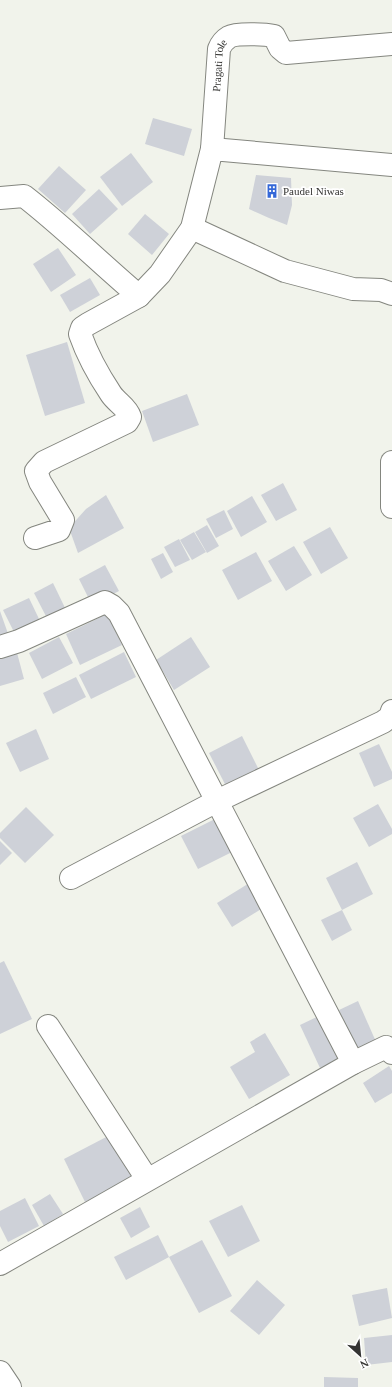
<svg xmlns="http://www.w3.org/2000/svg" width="392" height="1387" viewBox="0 0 392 1387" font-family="Georgia,serif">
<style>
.building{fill:#ced1d8}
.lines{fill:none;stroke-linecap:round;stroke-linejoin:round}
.minor-casing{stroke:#84867f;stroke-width:24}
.minor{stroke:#fff;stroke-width:22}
.labels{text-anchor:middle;stroke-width:3.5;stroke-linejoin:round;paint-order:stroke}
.street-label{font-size:11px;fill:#343432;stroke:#fff}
.poi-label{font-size:11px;fill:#343432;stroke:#fff;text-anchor:start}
</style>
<rect width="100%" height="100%" fill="#f1f3eb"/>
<!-- building -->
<g class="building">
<path d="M153,118L192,129L184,156L145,144Z"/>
<path d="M131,153L153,182L122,206L100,177Z"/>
<path d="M59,166L86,190L65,213L38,189Z"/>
<path d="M256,175L291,178L292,205L287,225L269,218L249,209Z"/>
<path d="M99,189L118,209L90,234L72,214Z"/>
<path d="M145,214L169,234L152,255L128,234Z"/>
<path d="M58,248L76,275L51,292L33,264Z"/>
<path d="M90,278L100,295L70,312L60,295Z"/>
<path d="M67,342L85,403L45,416L26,355Z"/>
<path d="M187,394L199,425L153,442L142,411Z"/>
<path d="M283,483L297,510L276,521L261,495Z"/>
<path d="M106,495L124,528L78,553L69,528L86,509Z"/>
<path d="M252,496L267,522L241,537L227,511Z"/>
<path d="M224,510L233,529L216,538L206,519Z"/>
<path d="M207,525L219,546L207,553L195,532Z"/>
<path d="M330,527L348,558L321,574L303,542Z"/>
<path d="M194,532L206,552L192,560L180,540Z"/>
<path d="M179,539L190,560L175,567L164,547Z"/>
<path d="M294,546L312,575L286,591L268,561Z"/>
<path d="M256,552L272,581L238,600L222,570Z"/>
<path d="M163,553L173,572L161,579L151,559Z"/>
<path d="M105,565L119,591L92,605L79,579Z"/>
<path d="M53,583L67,612L49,622L34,593Z"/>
<path d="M29,598L40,621L15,634L3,610Z"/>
<path d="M0,611L11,642L0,645Z"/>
<path d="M107,614L122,645L80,665L66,634Z"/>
<path d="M59,637L73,663L42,679L29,653Z"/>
<path d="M191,637L210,667L174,690L156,660Z"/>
<path d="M16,649L24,679L0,686V654Z"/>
<path d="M124,652L136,677L91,699L79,675Z"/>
<path d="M76,677L86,697L53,714L43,693Z"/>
<path d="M36,729L49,759L20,772L6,743Z"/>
<path d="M242,736L261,774L228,790L209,753Z"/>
<path d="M379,744L392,772V779L374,787L359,753Z"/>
<path d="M378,804L392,829V834L369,847L353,818Z"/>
<path d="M26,807L54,835L25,863L0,838V833Z"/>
<path d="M221,816L238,849L198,869L181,836Z"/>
<path d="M0,841L12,853L0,865Z"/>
<path d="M357,862L373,894L342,910L326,878Z"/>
<path d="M251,882L266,906L232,927L217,903Z"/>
<path d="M342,910L352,930L332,941L321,920Z"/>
<path d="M4,961L32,1019L0,1034V963Z"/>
<path d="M358,1001L377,1044L358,1053L339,1010Z"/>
<path d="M323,1014L342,1058L320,1068L300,1025Z"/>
<path d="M265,1033L290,1075L249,1099L230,1067L255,1052L250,1042Z"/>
<path d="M389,1066L392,1071V1093L375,1103L363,1083Z"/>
<path d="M112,1134L134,1177L85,1202L64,1159Z"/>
<path d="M50,1194L63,1214L44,1226L32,1205Z"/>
<path d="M25,1198L39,1226L8,1242L0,1226V1211Z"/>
<path d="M242,1205L260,1241L228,1257L209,1221Z"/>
<path d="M140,1207L150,1227L131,1238L120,1218Z"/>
<path d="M158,1235L169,1257L126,1280L114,1257Z"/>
<path d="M202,1240L232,1296L199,1313L169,1257Z"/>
<path d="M257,1280L285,1305L259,1335L230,1311Z"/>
<path d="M387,1288L392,1318L359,1326L352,1295Z"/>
<path d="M392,1335V1362L366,1365L364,1338Z"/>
<path d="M324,1377L358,1378V1387H324Z"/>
</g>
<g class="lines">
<defs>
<g id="minor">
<path id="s1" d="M212,149L219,49C221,44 224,40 229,37C236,33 265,34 274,36L280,48L286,53L392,44"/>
<path d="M0,198L24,196C64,227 100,263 139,296L88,324L82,328L80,334C87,354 99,376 111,394C117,403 127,407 130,417L127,422L44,462L36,471L40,482L63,520L59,530L35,538"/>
<path d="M192,228L285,271L353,289L381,290L392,294"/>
<path d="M139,296L160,274L192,228L212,149L392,165"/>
<path d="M392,462V507"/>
<path d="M0,647L19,641L105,602L112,606L119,613L353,1063"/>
<path d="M71,878L217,801L383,722L390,717L392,711"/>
<path d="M48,1026L147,1179"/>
<path d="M0,1264L353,1063L386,1047L392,1053"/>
<path d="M0,1372L10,1387"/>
</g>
</defs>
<!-- minor casing -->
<use href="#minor" class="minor-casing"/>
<!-- minor -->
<use href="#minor" class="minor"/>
</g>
<!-- icons -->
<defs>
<symbol id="building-bare" viewBox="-9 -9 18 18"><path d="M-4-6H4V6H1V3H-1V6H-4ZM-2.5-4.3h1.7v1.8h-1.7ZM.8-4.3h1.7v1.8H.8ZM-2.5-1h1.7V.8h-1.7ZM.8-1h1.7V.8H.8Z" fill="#3568d8" stroke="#fff" stroke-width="2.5" paint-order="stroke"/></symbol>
</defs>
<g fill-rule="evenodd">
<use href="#building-bare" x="262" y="181" width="20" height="20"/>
</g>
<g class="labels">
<!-- street labels -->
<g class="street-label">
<text dy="4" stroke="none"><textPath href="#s1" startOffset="84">Pragati Tole</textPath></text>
</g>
<!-- poi labels -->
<g class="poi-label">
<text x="283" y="195">Paudel Niwas</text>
</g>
</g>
<!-- north arrow -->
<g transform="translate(360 1355) rotate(153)" stroke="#ffffff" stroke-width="3" paint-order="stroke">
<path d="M0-3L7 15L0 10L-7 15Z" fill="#343432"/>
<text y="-6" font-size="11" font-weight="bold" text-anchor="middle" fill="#343432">N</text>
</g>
</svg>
